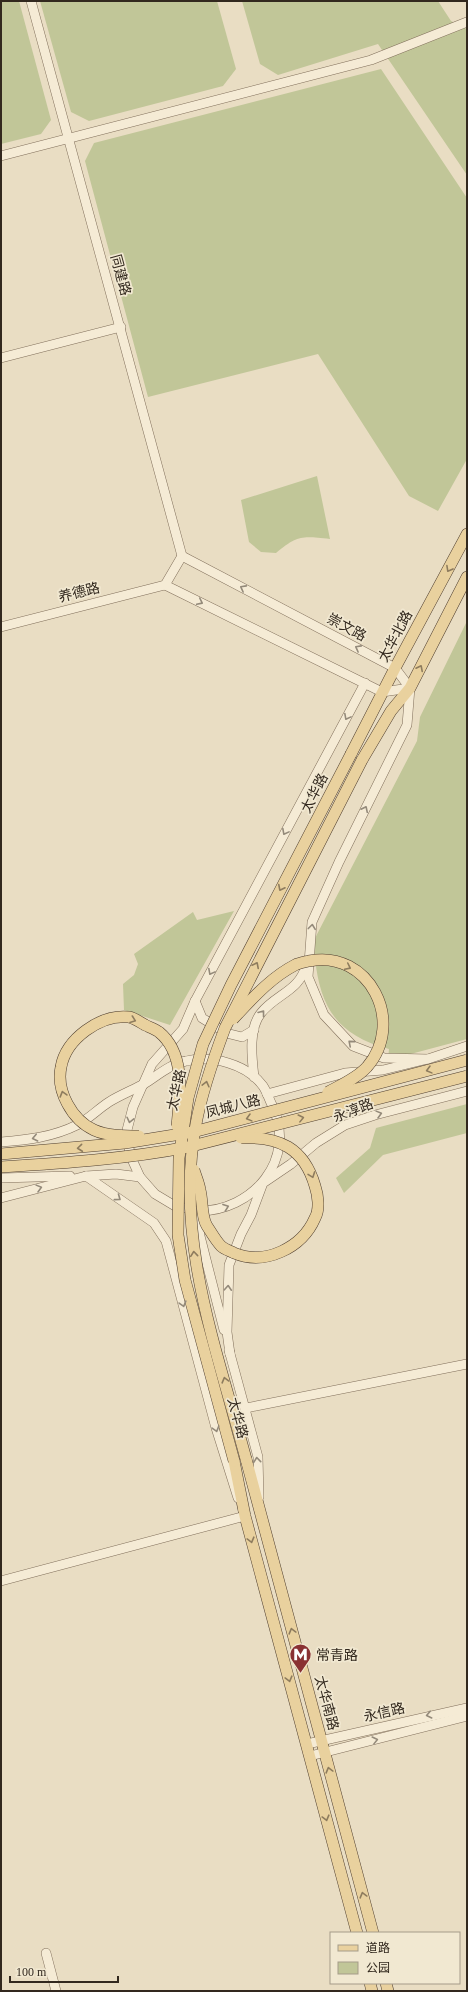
<svg xmlns="http://www.w3.org/2000/svg" width="468" height="1992" viewBox="0 0 468 1992" font-family="'Times New Roman','Noto Sans SC',serif">
<style>
.green{fill:#c1c698}
.lines{fill:none;stroke-linecap:round;stroke-linejoin:round}
.minor-casing{stroke:#816f5b;stroke-width:10}
.major-casing{stroke:#4f3e2f;stroke-width:12}
.minor{stroke:#f5ebd5;stroke-width:9}
.major{stroke:#e9d19e;stroke-width:11}
.major-bridge-casing{stroke:#4f3e2f;stroke-width:12;stroke-linecap:butt}
.major-bridge{stroke:#e9d19e;stroke-width:11}
.oneway{stroke:#8e7c5e}
.oneway2{stroke:#948a7a}
.labels{text-anchor:middle;stroke-width:3.5;stroke-linejoin:round;paint-order:stroke}
.street-label{font-size:14px;fill:#32281e;stroke:#f1e8d1}
.poi-label{font-size:14px;fill:#32281e;stroke:#f1e8d1;text-anchor:start}
</style>
<rect width="100%" height="100%" fill="#e9ddc3"/>
<!-- green -->
<g class="green">
<path d="M1,1H19L51,120L41,134L1,144Z"/>
<path d="M40,1H217L236,69L223,86L89,121L71,112Z"/>
<path d="M242,1H438L451,21L467,29V175L378,44L278,75L260,64Z"/>
<path d="M381,69L467,198V459L438,511L409,496L318,354L148,397L85,161L94,143Z"/>
<path d="M317,476L330,539C301,536 298,535 276,553L261,552L249,542L241,500Z"/>
<path d="M467,621V1039L388,1060L389,1049C339,1036 320,1009 315,958H313V942L417,741L420,717Z"/>
<path d="M234,911L170,1025L124,1010L123,984L134,975L138,964L134,954L193,912L197,920Z"/>
<path d="M467,1104V1133L383,1155L344,1193L336,1178L370,1148L376,1128Z"/>
</g>
<g class="lines">
<defs>
<g id="minor">
<path d="M31,1L182,556"/>
<path d="M1,156L371,60L467,22"/>
<path d="M1,358L121,327"/>
<path d="M165,585L182,556L395,668L410,688"/>
<path d="M165,585L382,692L410,688"/>
<path d="M1,627L165,585"/>
<path d="M410,688L407,725L339,862L312,922L308,977L324,1015L353,1046L384,1058L428,1059"/>
<path d="M195,1001L202,1018L226,1033L242,1037L254,1030"/>
<path d="M254,1077C252,1059 248,1029 261,1013C276,994 300,991 306,965"/>
<path d="M267,1094L345,1073L383,1070L428,1059L467,1046"/>
<path d="M1,1142C27,1140 53,1137 77,1125C89,1119 98,1109 109,1102C120,1095 133,1090 144,1084C157,1076 170,1064 186,1061C212,1055 247,1064 263,1086C267,1092 269,1099 272,1105C298,1159 253,1212 197,1211"/>
<path d="M86,1176L116,1174L140,1177"/>
<path d="M1,1178L70,1176"/>
<path d="M1,1198L86,1176L154,1223L166,1241L216,1428L238,1498"/>
<path d="M184,1208L175,1206L155,1194L140,1177L130,1155L127,1130L133,1107L152,1064L183,1029L195,1001L365,683"/>
<path d="M198,1211L200,1236L224,1330"/>
<path d="M229,1350L258,1457L259,1497"/>
<path d="M230,1354L227,1332L229,1265L241,1234L251,1215L263,1183L291,1164L316,1143L345,1125L375,1115L467,1091"/>
<path d="M246,1408L467,1364"/>
<path d="M1,1581L245,1516L243,1510"/>
<path d="M307,1744L467,1708"/>
<path d="M310,1756L467,1716"/>
<path d="M46,1953L56,1991"/>
</g>
<g id="major">
<path d="M351,754L395,668L467,534"/>
<path d="M362,760L391,711L410,688L467,577"/>
<path d="M246,1459L373,1933"/>
<path d="M234,1461L245,1516L357,1933"/>
<path d="M370,1983L372,1991"/>
<path d="M386,1983L388,1991"/>
</g>
</defs>
<!-- minor casing -->
<use href="#minor" class="minor-casing"/>
<!-- major casing -->
<use href="#major" class="major-casing"/>
<!-- minor -->
<use href="#minor" class="minor"/>
<!-- major -->
<use href="#major" class="major"/>
<defs>
<g id="major-bridge">
<path d="M233,1019C252,999 270,978 295,965C299,963 305,962 309,961C369,949 406,1022 367,1067C357,1078 341,1085 328,1092"/>
<path d="M139,1136C125,1136 107,1136 94,1130C72,1120 56,1091 61,1067C66,1039 100,1014 129,1017C134,1018 140,1022 145,1025C149,1027 155,1029 159,1032C186,1054 180,1095 177,1126"/>
<path d="M1,1154L125,1143L193,1132L467,1060"/>
<path d="M1,1167C64,1163 126,1159 188,1147L467,1076"/>
<path d="M194,1170C196,1177 199,1183 200,1190C203,1201 201,1217 207,1226C211,1232 216,1241 221,1246C224,1249 230,1251 234,1253C265,1266 302,1248 315,1218C320,1209 318,1195 315,1186C304,1148 279,1136 241,1138"/>
<path d="M246,1459C217,1350 174,1238 196,1124C202,1091 213,1060 225,1028L362,760"/>
<path d="M234,1461L185,1280L178,1235L179,1158L188,1098L203,1044L231,985L351,754"/>
</g>
</defs>
<!-- major-bridge casing -->
<use href="#major-bridge" class="major-bridge-casing"/>
<!-- major-bridge -->
<use href="#major-bridge" class="major-bridge"/>
</g>
<!-- one-way arrows -->
<defs><path id="oneway-chevron" d="M-2-3.5L2.5 0L-2 3.5" fill="none" stroke-width="1.6" stroke-linecap="round" stroke-linejoin="round"/></defs>
<g class="oneway">
<use href="#oneway-chevron" transform="translate(449 569) rotate(119)"/>
<use href="#oneway-chevron" transform="translate(420 668) rotate(-63)"/>
<use href="#oneway-chevron" transform="translate(281 888) rotate(117)"/>
<use href="#oneway-chevron" transform="translate(256 965) rotate(-63)"/>
<use href="#oneway-chevron" transform="translate(348 967) rotate(26)"/>
<use href="#oneway-chevron" transform="translate(133 1020) rotate(20)"/>
<use href="#oneway-chevron" transform="translate(429 1070) rotate(165)"/>
<use href="#oneway-chevron" transform="translate(206 1084) rotate(-76)"/>
<use href="#oneway-chevron" transform="translate(63 1094) rotate(-106)"/>
<use href="#oneway-chevron" transform="translate(249 1118) rotate(165)"/>
<use href="#oneway-chevron" transform="translate(301 1118) rotate(-14)"/>
<use href="#oneway-chevron" transform="translate(80 1148) rotate(174)"/>
<use href="#oneway-chevron" transform="translate(312 1175) rotate(70)"/>
<use href="#oneway-chevron" transform="translate(194 1254) rotate(-96)"/>
<use href="#oneway-chevron" transform="translate(225 1380) rotate(-105)"/>
<use href="#oneway-chevron" transform="translate(251 1540) rotate(75)"/>
<use href="#oneway-chevron" transform="translate(292 1631) rotate(-105)"/>
<use href="#oneway-chevron" transform="translate(289 1679) rotate(75)"/>
<use href="#oneway-chevron" transform="translate(329 1770) rotate(-105)"/>
<use href="#oneway-chevron" transform="translate(326 1818) rotate(75)"/>
<use href="#oneway-chevron" transform="translate(363 1895) rotate(-105)"/>
</g>
<g class="oneway2">
<use href="#oneway-chevron" transform="translate(243 588) rotate(-152)"/>
<use href="#oneway-chevron" transform="translate(200 602) rotate(26)"/>
<use href="#oneway-chevron" transform="translate(358 648) rotate(-152)"/>
<use href="#oneway-chevron" transform="translate(347 717) rotate(118)"/>
<use href="#oneway-chevron" transform="translate(365 809) rotate(-64)"/>
<use href="#oneway-chevron" transform="translate(285 832) rotate(118)"/>
<use href="#oneway-chevron" transform="translate(312 927) rotate(-83)"/>
<use href="#oneway-chevron" transform="translate(211 972) rotate(118)"/>
<use href="#oneway-chevron" transform="translate(262 1013) rotate(-52)"/>
<use href="#oneway-chevron" transform="translate(351 1043) rotate(-139)"/>
<use href="#oneway-chevron" transform="translate(379 1114) rotate(-15)"/>
<use href="#oneway-chevron" transform="translate(130 1120) rotate(103)"/>
<use href="#oneway-chevron" transform="translate(35 1138) rotate(168)"/>
<use href="#oneway-chevron" transform="translate(39 1188) rotate(-15)"/>
<use href="#oneway-chevron" transform="translate(118 1198) rotate(36)"/>
<use href="#oneway-chevron" transform="translate(226 1207) rotate(-20)"/>
<use href="#oneway-chevron" transform="translate(228 1288) rotate(-87)"/>
<use href="#oneway-chevron" transform="translate(183 1304) rotate(74)"/>
<use href="#oneway-chevron" transform="translate(216 1429) rotate(74)"/>
<use href="#oneway-chevron" transform="translate(257 1460) rotate(-96)"/>
<use href="#oneway-chevron" transform="translate(429 1715) rotate(167)"/>
<use href="#oneway-chevron" transform="translate(375 1740) rotate(-14)"/>
</g>
<!-- icons -->
<defs>
<symbol id="metro-pin" viewBox="-11 -11 22 30"><path d="M0 17L-7.5 6A9.5 9.5 0 1 1 7.5 6Z" fill="#8a3133" stroke="#f1e8d1"/><path d="M-5.5 5V-5H-3L0 0L3-5H5.5V5H3V-.5L0 4L-3-.5V5Z" fill="#fff"/></symbol>
</defs>
<g fill-rule="evenodd">
<use href="#metro-pin" x="288" y="1642" width="25" height="34"/>
</g>
<g class="labels">
<!-- street labels -->
<g class="street-label">
<text transform="translate(121 275) rotate(75)" y="5">同建路</text>
<text transform="translate(79 592) rotate(-14)" y="5">养德路</text>
<text transform="translate(347 627) rotate(28)" y="5">崇文路</text>
<text transform="translate(395 636) rotate(-62)" y="5">太华北路</text>
<text transform="translate(314 793) rotate(-63)" y="5">太华路</text>
<text transform="translate(176 1090) rotate(-77)" y="5">太华路</text>
<text transform="translate(233 1106) rotate(-14)" y="5">凤城八路</text>
<text transform="translate(353 1110) rotate(-21)" y="5">永淳路</text>
<text transform="translate(238 1418) rotate(75)" y="5">太华路</text>
<text transform="translate(327 1703) rotate(75)" y="5">太华南路</text>
<text transform="translate(384 1712) rotate(-13)" y="5">永信路</text>
</g>
<!-- poi labels -->
<g class="poi-label">
<text x="316" y="1660">常青路</text>
</g>
</g>
<!-- border -->
<rect width="468" height="1992" fill="none" stroke="#32281e" stroke-width="4"/>
<!-- legend -->
<rect x="330" y="1932" width="130" height="52" fill="#f1e8d1" stroke="#a59b89"/>
<rect x="338" y="1945" width="20" height="6" fill="#e9d19e" stroke="#a59b89"/>
<text x="366" y="1952" font-size="12" fill="#32281e">道路</text>
<rect x="338" y="1962" width="20" height="12" fill="#c1c698" stroke="#a59b89"/>
<text x="366" y="1972" font-size="12" fill="#32281e">公园</text>
<!-- scale -->
<path d="M10 1976v6h108v-6" fill="none" stroke="#32281e" stroke-width="2"/>
<text x="16" y="1976" font-size="12" fill="#32281e" stroke="#f1e8d1" stroke-width="3" paint-order="stroke">100 m</text>
</svg>
